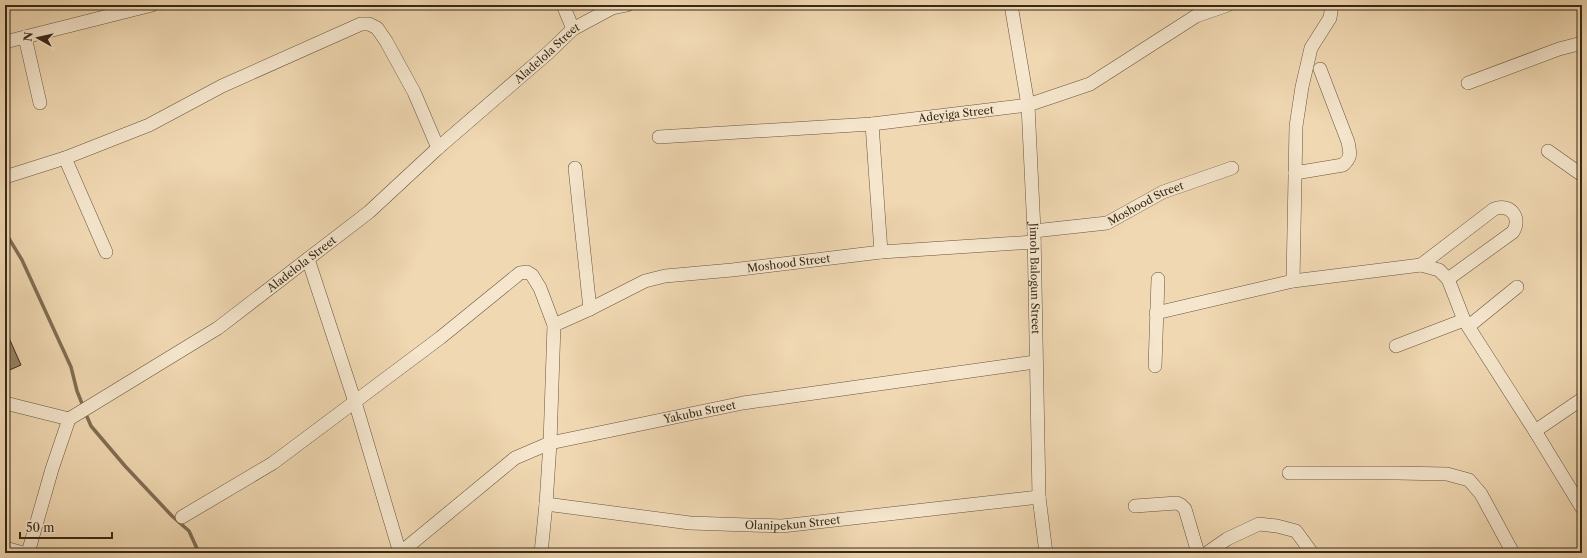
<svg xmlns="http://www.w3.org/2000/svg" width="1587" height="558" viewBox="0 0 1587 558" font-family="'Libre Caslon Text',serif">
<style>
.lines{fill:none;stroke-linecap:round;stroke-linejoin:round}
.stream{stroke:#806e54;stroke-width:3.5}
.building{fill:#978468;stroke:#372917}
.minor-casing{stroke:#65553e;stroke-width:14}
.minor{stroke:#f5e6cd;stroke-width:13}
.labels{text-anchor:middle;stroke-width:3.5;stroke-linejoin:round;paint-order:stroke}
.street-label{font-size:11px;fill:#372917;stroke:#f5e6cd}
</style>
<rect width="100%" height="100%" fill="#f0d8b2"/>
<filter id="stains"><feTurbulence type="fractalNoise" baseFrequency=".005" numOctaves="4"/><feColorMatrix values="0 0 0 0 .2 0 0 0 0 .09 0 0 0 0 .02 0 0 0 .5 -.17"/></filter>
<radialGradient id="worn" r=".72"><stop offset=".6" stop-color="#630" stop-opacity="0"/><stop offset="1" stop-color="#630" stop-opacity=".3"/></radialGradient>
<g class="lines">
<!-- stream -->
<g class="stream">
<path d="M5,232L22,260L71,367L77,391L83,406"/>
<path d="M85,412L91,426L125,466L172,516L189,531L199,553"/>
</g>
</g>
<!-- building -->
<path class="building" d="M5,329L21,365L5,372Z"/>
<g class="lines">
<defs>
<g id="minor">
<path d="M563,5L573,29"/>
<path id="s1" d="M1011,5L1028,105L1034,231L1039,497L1046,553"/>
<path d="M25,37L40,103"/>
<path d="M5,42L152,5"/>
<path d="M1468,83L1559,49L1582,43"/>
<path d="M872,124L881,252"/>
<path id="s2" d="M659,137L872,124L1028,105L1090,84L1196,16L1228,5"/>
<path d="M1548,151L1582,175"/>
<path d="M65,158L106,252"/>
<path d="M575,168L590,309"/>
<path d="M1295,173L1343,165C1352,157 1350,153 1348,142L1320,69"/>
<path d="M5,177L65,158L149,125L222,86L361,24H369L377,28L386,41L414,92L438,148"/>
<path id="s3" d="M1034,231L1107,223L1163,192L1232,168"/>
<path d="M308,259L355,402L400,553"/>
<path d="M1421,265L1494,209C1510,203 1522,217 1513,232L1448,279"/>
<path d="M1293,281L1296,126L1302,87L1311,48L1330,18L1332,5"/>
<path d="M1156,313L1293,281L1421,265L1439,270L1448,279L1464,320L1535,431L1582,508"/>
<path id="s4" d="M554,325L590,309L645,281L665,276L732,270L881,252L1034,242"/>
<path d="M1469,326L1517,287"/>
<path d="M1396,346L1464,320"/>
<path d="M1155,366L1158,279"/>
<path d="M5,403L69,419"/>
<path d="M1535,431L1582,399"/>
<path d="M1289,473H1397L1447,474L1469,480L1481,494L1513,553"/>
<path id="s5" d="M546,504L690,523L782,526L1039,497"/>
<path d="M1135,506L1177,503L1181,505L1185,509L1198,553"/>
<path d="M182,517L273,463L440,338L520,273L527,272L532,275L540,288L554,325L550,443L546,504L541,553"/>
<path d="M5,548L23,553"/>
<path id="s6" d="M28,553L52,469L69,419L218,328L369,212L438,148L548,53L573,29L612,8L627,5"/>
<path id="s7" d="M400,553L515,458L550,443L743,403L1035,362"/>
<path d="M1207,553L1227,539L1259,524L1277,526L1296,531L1312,553"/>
</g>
</defs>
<!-- minor casing -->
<use href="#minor" class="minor-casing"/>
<!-- minor -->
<use href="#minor" class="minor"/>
</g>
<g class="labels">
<!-- street labels -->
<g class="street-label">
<text dy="4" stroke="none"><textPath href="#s6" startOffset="744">Aladelola Street</textPath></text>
<text dy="4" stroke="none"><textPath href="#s2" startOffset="298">Adeyiga Street</textPath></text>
<text dy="4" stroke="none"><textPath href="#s3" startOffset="117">Moshood Street</textPath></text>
<text dy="4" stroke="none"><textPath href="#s4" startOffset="246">Moshood Street</textPath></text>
<text dy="4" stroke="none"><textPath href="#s6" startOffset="420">Aladelola Street</textPath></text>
<text dy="4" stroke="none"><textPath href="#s1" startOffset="275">Jimoh Balogun Street</textPath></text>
<text dy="4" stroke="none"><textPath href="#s7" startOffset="340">Yakubu Street</textPath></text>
<text dy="4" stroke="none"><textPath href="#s5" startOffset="248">Olanipekun Street</textPath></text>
</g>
</g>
<!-- margin -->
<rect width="1587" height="558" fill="none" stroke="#f0d8b2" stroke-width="20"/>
<rect x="6" y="6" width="1575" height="546" fill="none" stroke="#372917" stroke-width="2"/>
<rect x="10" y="10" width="1567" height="538" fill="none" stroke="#372917"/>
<!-- north arrow -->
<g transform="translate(38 38) rotate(278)" stroke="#f5e6cd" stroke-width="3" paint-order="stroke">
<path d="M0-3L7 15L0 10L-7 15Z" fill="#372917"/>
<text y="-6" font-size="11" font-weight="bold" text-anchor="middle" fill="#372917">N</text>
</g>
<!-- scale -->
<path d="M20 532v6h92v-6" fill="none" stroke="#372917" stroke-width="2"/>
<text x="26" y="532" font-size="12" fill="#372917" stroke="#f5e6cd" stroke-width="3" paint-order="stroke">50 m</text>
<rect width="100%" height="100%" filter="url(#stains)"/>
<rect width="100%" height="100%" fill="url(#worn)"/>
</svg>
